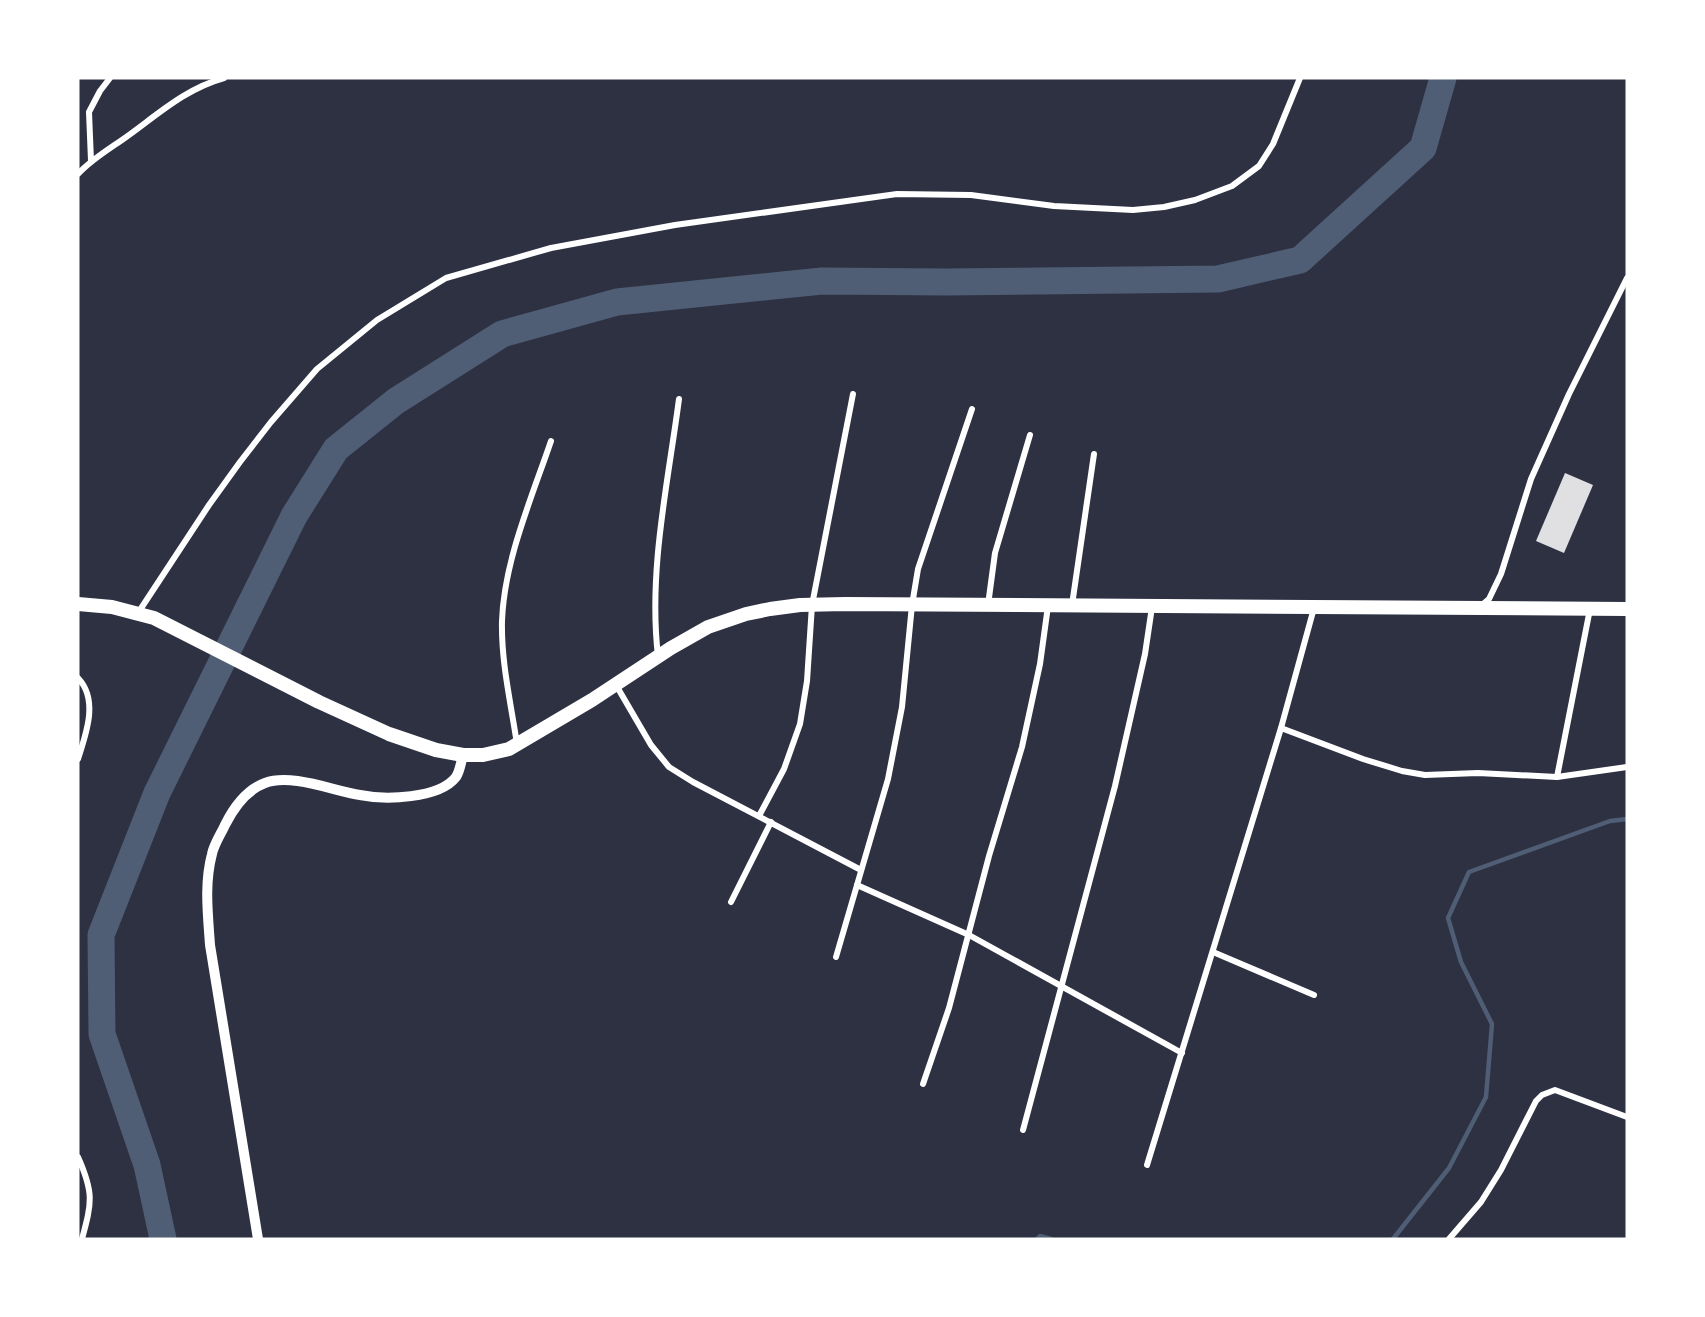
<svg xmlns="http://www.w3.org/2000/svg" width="1705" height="1317" viewBox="0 0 1705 1317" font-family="'Sofia Sans Condensed',sans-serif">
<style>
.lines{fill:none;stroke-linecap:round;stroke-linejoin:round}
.stream{stroke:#4f5d75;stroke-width:4.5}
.river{stroke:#4f5d75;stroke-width:27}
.building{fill:#e0e0e3}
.minor{stroke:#fff;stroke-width:6}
.tertiary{stroke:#fff;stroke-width:10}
.trunk{stroke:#fff;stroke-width:14}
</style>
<rect width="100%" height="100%" fill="#2d3142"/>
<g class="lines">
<!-- stream -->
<g class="stream">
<path d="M1037,1239L1040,1236L1051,1239"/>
<path d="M1393,1239L1449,1168L1486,1097L1492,1024L1461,962L1448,918L1469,872L1610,821L1627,819"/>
</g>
<!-- river -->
<path class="river" d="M163,1239L147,1165L102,1034L101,935L157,793L294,516L336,449L396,401L502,334L617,302L822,281L946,282L1218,279L1300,260L1423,148L1443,78"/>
</g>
<!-- building -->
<path class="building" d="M1565,473L1593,485L1564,553L1536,541Z"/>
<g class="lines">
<!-- minor -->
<g class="minor">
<path d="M91,161L89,112L100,91L110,78"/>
<path d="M78,174C91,160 106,151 122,140C155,117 184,89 224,78"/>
<path d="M988,605L995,553L1030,435"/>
<path d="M1072,605L1094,454"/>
<path d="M1482,605L1489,599L1501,574L1531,479L1569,394L1627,278"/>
<path d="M138,613L209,505L240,462L271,422L317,369L377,320L446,278L551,248L675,225L897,194L971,195L1054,206L1133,210L1164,207L1195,200L1232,186L1259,166L1273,144L1300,78"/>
<path d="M658,656C648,571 668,483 679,399"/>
<path d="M78,678C99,700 86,734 78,759"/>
<path d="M616,685L651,745L669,767L693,782L861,870"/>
<path d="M1281,728L1363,759L1402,771L1425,775L1478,773L1557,777L1627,767"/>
<path d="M517,744C511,704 501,662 502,621C504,561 532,497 551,441"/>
<path d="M1557,777L1590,609"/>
<path d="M759,816L784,769L800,724L807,681L812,605L853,394"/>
<path d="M857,885L969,935L1182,1053"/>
<path d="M731,902L771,822"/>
<path d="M1213,952L1314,995"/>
<path d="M836,957L888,779L902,707L912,605L918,569L972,409"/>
<path d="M923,1084L949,1008L989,856L1022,747L1040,664L1048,606"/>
<path d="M1023,1130L1115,786L1145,654L1152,607"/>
<path d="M78,1157C94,1193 92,1202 82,1239"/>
<path d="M1147,1165L1281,728L1314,608"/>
<path d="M1449,1239L1481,1202L1501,1170L1536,1101L1542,1095L1555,1090L1627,1117"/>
</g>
<!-- tertiary -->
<path class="tertiary" d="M258,1239L210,945C208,915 204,884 212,854C214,844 221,834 225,825C234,807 246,790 265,783C291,773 334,791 360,795C385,800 439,799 456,777C460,771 461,762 463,755"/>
<!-- trunk -->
<path class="trunk" d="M78,604L112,607L154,618L319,702L389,734L436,750L463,755H483L509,749L592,700L671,648L708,627L746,614L770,609L800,605L845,604L1627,609"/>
</g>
<!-- border -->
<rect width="1705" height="1317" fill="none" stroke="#ffffff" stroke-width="159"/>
</svg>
